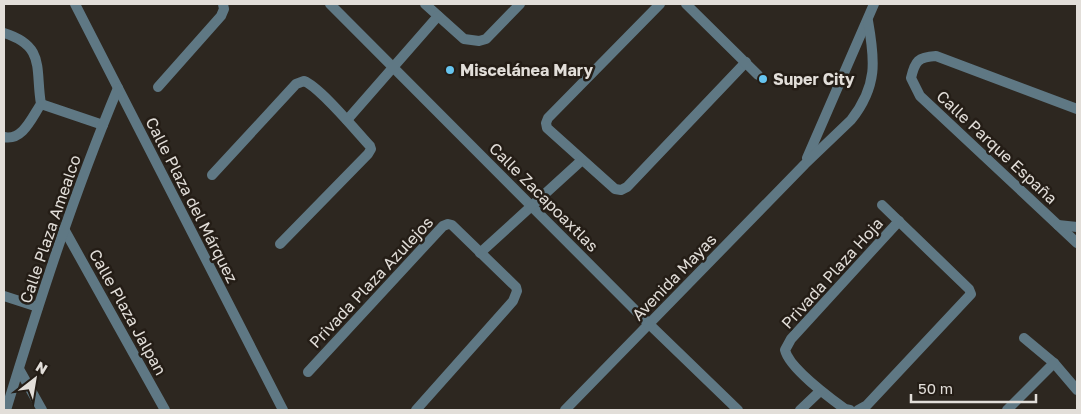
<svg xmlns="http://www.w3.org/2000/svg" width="1081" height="414" viewBox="0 0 1081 414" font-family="'Golos Text',sans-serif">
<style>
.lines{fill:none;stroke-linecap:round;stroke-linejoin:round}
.minor{stroke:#5f7884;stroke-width:10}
.tertiary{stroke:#5f7884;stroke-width:10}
.poi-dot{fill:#66c4ef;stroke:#241d16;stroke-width:2}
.labels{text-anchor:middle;stroke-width:5;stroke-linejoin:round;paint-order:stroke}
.poi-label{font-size:16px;font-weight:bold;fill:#e2ded9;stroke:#241d16;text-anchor:start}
.street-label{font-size:16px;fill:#e2ded9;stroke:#241d16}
</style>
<rect width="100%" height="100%" fill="#2d2720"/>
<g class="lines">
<!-- minor -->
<g class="minor">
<path d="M75,4L283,410"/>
<path d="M330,4L649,324L738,410"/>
<path d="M425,4L464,39L479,41L486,39L520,4"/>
<path d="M660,4L548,118L546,123L547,128L615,189L621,190L627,187L746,62"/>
<path d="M686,4L758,75"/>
<path d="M4,33C46,46 35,69 41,104C32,117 23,141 4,137"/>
<path d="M158,87L221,16L224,9L223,4"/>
<path d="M41,104L103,125"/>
<path d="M1077,109L936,56C918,57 915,61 911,78L920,96L1077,243"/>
<path d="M347,120L438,16"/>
<path d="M212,175L296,84L304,81C320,87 356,131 370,146L371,149L368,154L280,244"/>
<path d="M1058,225L1077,227"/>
<path d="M64,229L165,410"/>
<path d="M480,253L582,160"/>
<path d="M4,296L38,307"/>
<path d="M1024,338L1054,363L1077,390"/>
<path d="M19,369L42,410"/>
<path d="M308,372L443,226L448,224L452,225L516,287L517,291L513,301L416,410"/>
<path d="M6,410C39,302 74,193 118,88"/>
<path d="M800,410L820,391"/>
<path d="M850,410L845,409C830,398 789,368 785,350L791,339L899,221"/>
<path d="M858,410L867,405L971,294L969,289L882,205"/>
<path d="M1007,410L1054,363"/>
</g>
<!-- tertiary -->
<g class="tertiary">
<path d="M807,158L874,4"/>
<path d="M565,410L805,164L851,120C878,86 875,60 868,21"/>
</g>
</g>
<!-- markers -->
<g class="poi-dot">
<circle cx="450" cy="70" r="5"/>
<circle cx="763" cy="79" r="5"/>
</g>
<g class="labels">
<!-- poi labels -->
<g class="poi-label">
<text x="460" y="76">Miscelánea Mary</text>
<text x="773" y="85">Super City</text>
</g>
<!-- street labels -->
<g class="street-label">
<text transform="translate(997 147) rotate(43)" y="6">Calle Parque España</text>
<text transform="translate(544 197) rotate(45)" y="6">Calle Zacapoaxtlas</text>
<text transform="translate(192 200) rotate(63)" y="6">Calle Plaza del Márquez</text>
<text transform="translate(50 229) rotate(-71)" y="6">Calle Plaza Amealco</text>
<text transform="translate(832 273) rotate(-48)" y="6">Privada Plaza Hoja</text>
<text transform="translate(674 277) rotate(-46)" y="6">Avenida Mayas</text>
<text transform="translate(371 282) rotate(-47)" y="6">Privada Plaza Azulejos</text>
<text transform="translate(128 312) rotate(61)" y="6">Calle Plaza Jalpan</text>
</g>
</g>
<!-- border -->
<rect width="1081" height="414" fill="none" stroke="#e2ded9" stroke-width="10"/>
<!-- north arrow -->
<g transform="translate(35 379) rotate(31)" stroke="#241d16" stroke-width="4" paint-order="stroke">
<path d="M0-4L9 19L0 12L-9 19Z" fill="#e2ded9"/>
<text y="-8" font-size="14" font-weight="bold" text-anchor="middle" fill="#e2ded9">N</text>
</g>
<!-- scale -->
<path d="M911 394v8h125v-8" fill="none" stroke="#e2ded9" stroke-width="2.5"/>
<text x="918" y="394" font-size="15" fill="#e2ded9" stroke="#241d16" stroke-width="4" paint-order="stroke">50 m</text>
</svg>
